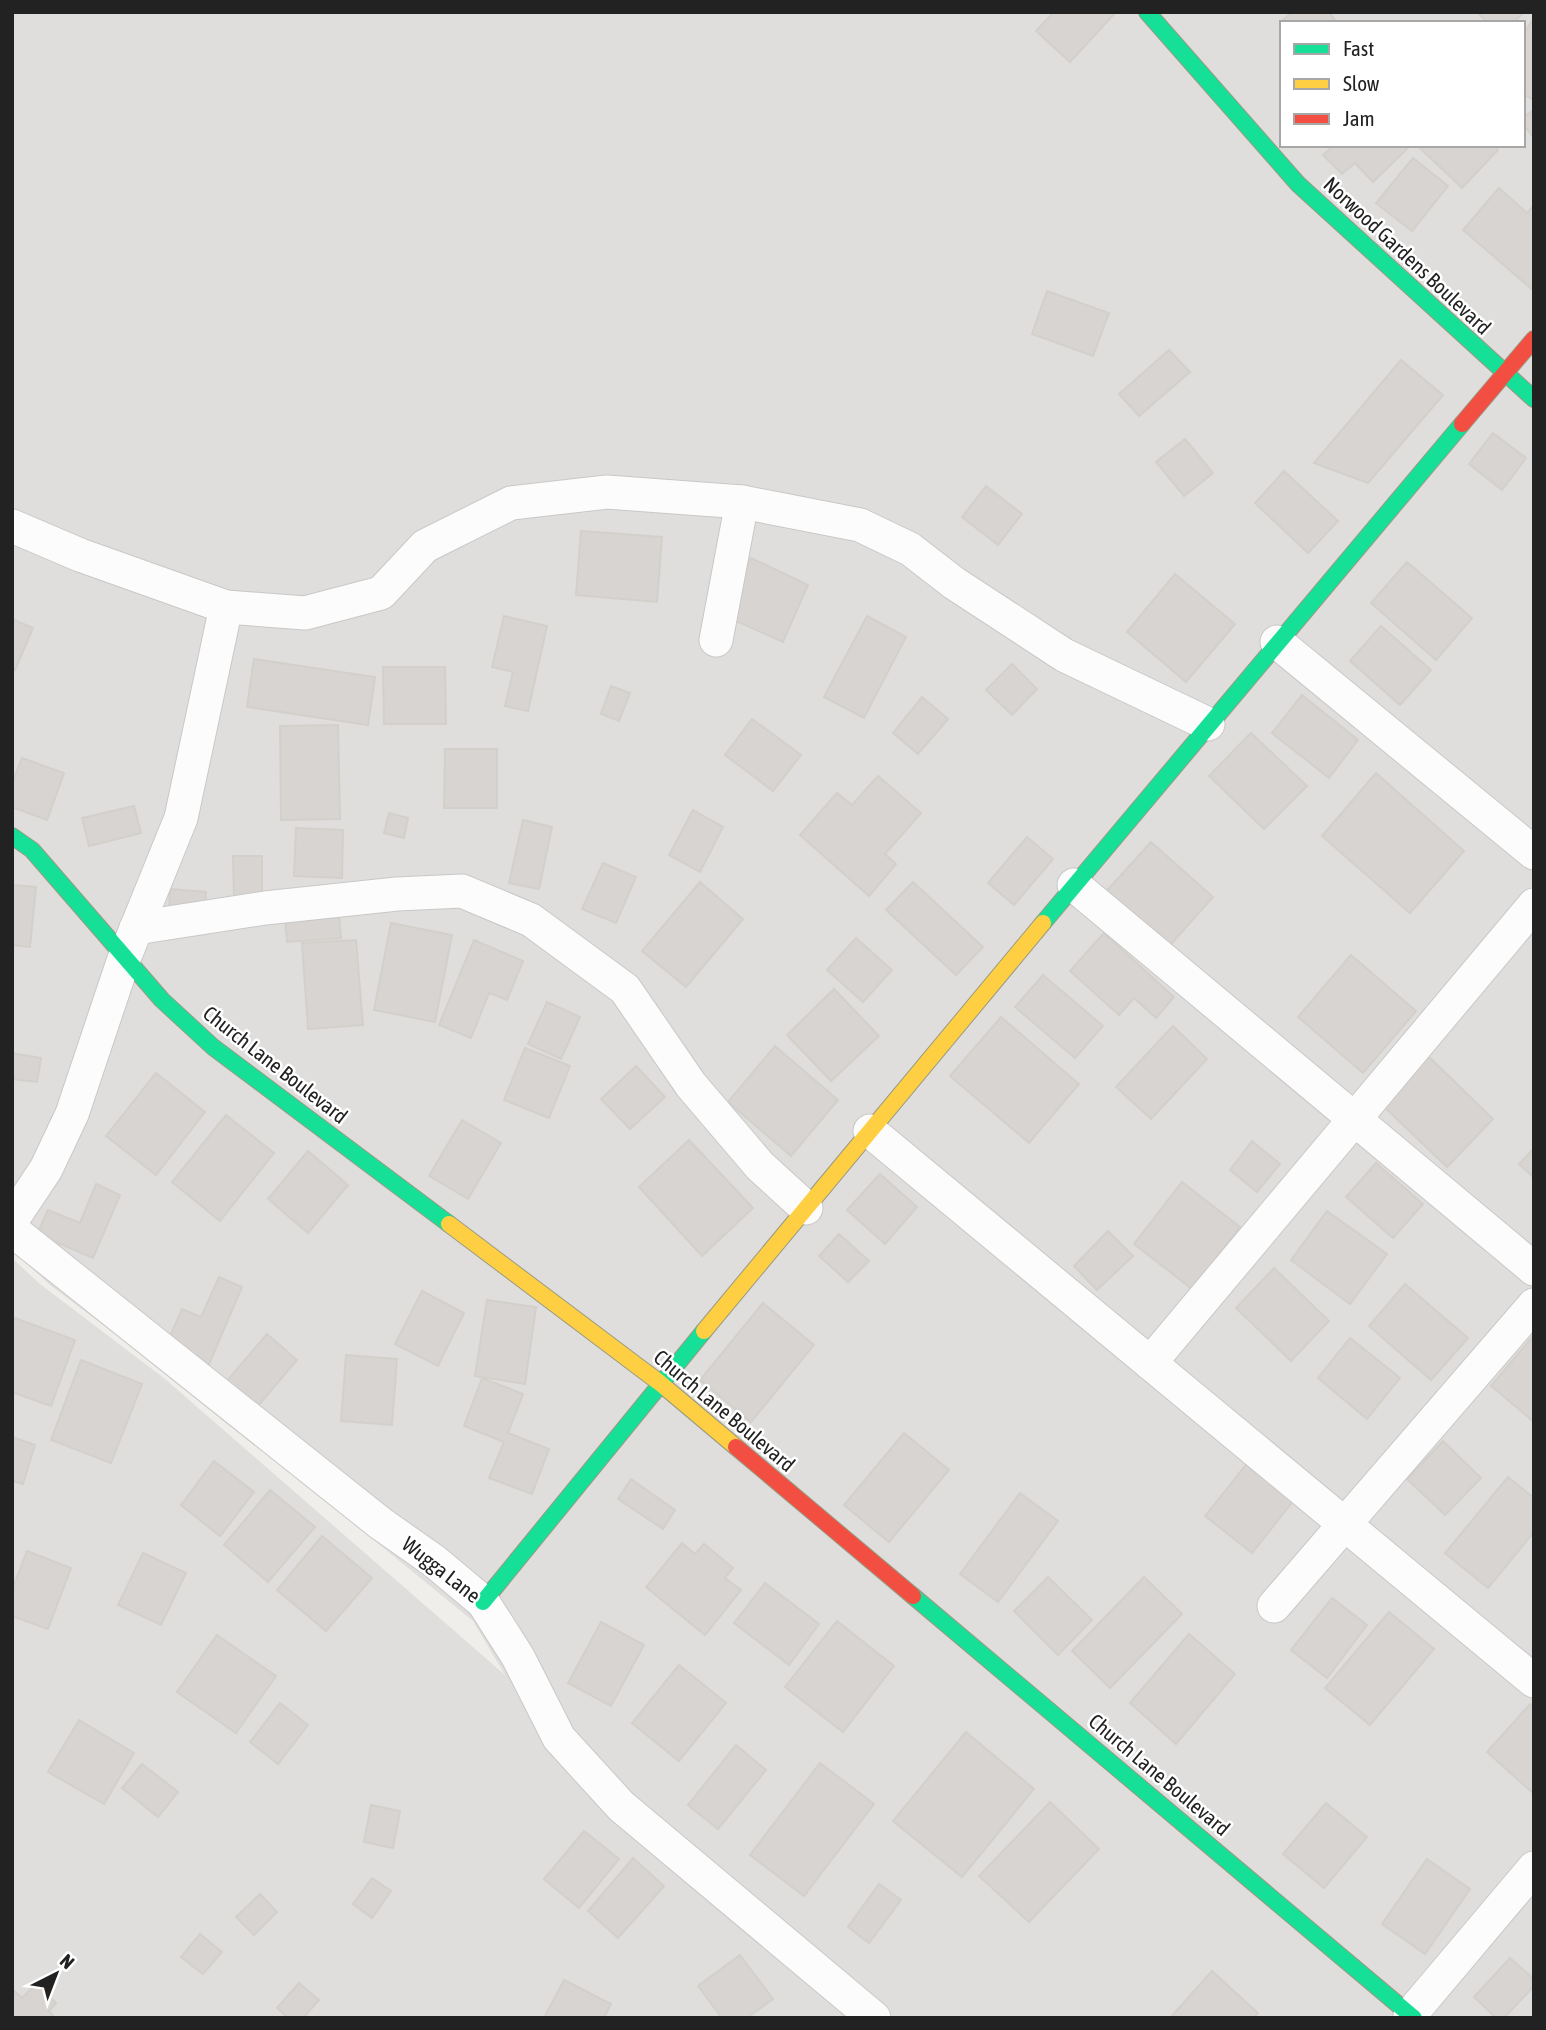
<svg xmlns="http://www.w3.org/2000/svg" width="1546" height="2030" viewBox="0 0 1546 2030" font-family="'Asap Condensed',sans-serif">
<style>
.residential{fill:#dfdedc;fill-rule:evenodd}
.building{fill:#d7d4d2;stroke:#d3d0cc;stroke-width:2}
.lines{fill:none;stroke-linecap:round;stroke-linejoin:round}
.street-casing{stroke:#c9c8c7;stroke-width:35}
.fast-casing{stroke:#999a82;stroke-width:18}
.slow-casing{stroke:#999a82;stroke-width:18}
.jam-casing{stroke:#999a82;stroke-width:18}
.street{stroke:#fdfcfc;stroke-width:33}
.fast{stroke:#16e098;stroke-width:16}
.slow{stroke:#ffcf43;stroke-width:16}
.jam{stroke:#f24e42;stroke-width:16}
.labels{text-anchor:middle;stroke-width:5;stroke-linejoin:round;paint-order:stroke}
.street-label{font-size:21px;fill:#222;stroke:#fff}
</style>
<rect width="100%" height="100%" fill="#f0eeeb"/>
<!-- residential -->
<path class="residential" d="M12,12H1534V2018H12V1258L40,1284L165,1379L505,1675L473,1621L190,1390L50,1285L12,1250ZM1282,23H1523V145H1282Z"/>
<!-- building -->
<g class="building">
<path d="M1054,12H1116L1070,62L1036,31Z"/>
<path d="M1292,12H1329L1337,23H1284L1282,21Z"/>
<path d="M1477,12H1524L1513,23H1488Z"/>
<path d="M1534,18V100L1523,94V34Z"/>
<path d="M1534,110V138L1523,124V117Z"/>
<path d="M1334,145H1411L1373,182L1355,163L1342,174L1323,155Z"/>
<path d="M1423,145H1494L1498,150L1462,188L1420,148Z"/>
<path d="M1413,158L1448,186L1412,231L1376,203Z"/>
<path d="M1499,188L1527,213L1534,205V291L1463,230Z"/>
<path d="M1047,291L1109,313L1093,356L1032,334Z"/>
<path d="M1169,350L1190,372L1139,416L1119,394Z"/>
<path d="M1401,360L1443,395L1368,483L1314,463Z"/>
<path d="M1493,433L1526,458L1502,490L1469,464Z"/>
<path d="M1185,439L1213,473L1184,496L1156,462Z"/>
<path d="M1284,471L1338,521L1308,553L1255,503Z"/>
<path d="M986,486L1022,514L998,545L962,517Z"/>
<path d="M581,531L662,537L657,602L576,595Z"/>
<path d="M751,558L808,585L783,642L725,616Z"/>
<path d="M1407,562L1472,618L1436,660L1371,603Z"/>
<path d="M1175,574L1235,624L1186,682L1127,632Z"/>
<path d="M504,616L547,626L528,711L505,706L513,672L492,667Z"/>
<path d="M867,616L906,637L864,718L824,697Z"/>
<path d="M12,619L33,628L15,670L12,669Z"/>
<path d="M1381,626L1431,670L1400,705L1350,661Z"/>
<path d="M254,659L375,677L368,725L247,707Z"/>
<path d="M1012,664L1037,689L1012,715L986,690Z"/>
<path d="M383,667H445L446,724H384Z"/>
<path d="M611,686L630,693L619,721L601,714Z"/>
<path d="M1302,695L1358,740L1329,778L1272,733Z"/>
<path d="M922,697L948,719L918,754L893,733Z"/>
<path d="M752,719L801,755L773,791L725,755Z"/>
<path d="M338,725L340,819L281,820L280,726Z"/>
<path d="M1251,733L1307,786L1264,829L1209,776Z"/>
<path d="M445,749H497V808H444Z"/>
<path d="M22,758L64,773L47,820L12,807V783Z"/>
<path d="M1376,773L1464,851L1410,913L1322,836Z"/>
<path d="M878,776L921,813L885,854L896,864L869,896L800,835L837,793L852,805Z"/>
<path d="M134,806L141,833L89,846L82,818Z"/>
<path d="M693,810L723,827L700,872L669,855Z"/>
<path d="M389,813L408,818L404,838L384,833Z"/>
<path d="M523,820L552,827L539,889L509,883Z"/>
<path d="M296,828L343,830L342,878L294,876Z"/>
<path d="M1027,837L1053,859L1014,905L988,883Z"/>
<path d="M1151,842L1213,897L1164,952L1102,896Z"/>
<path d="M233,856H262V897H234Z"/>
<path d="M603,863L636,877L616,923L582,909Z"/>
<path d="M700,882L743,919L686,987L642,951Z"/>
<path d="M913,882L983,947L956,975L886,910Z"/>
<path d="M12,885L36,887L30,947L12,945Z"/>
<path d="M170,889L206,892L205,908L169,906Z"/>
<path d="M339,915L341,938L287,942L285,919Z"/>
<path d="M391,923L452,935L435,1022L374,1010Z"/>
<path d="M1104,933L1174,997L1156,1018L1134,998L1119,1015L1070,971Z"/>
<path d="M856,938L892,970L863,1002L827,970Z"/>
<path d="M356,940L363,1025L308,1029L302,943Z"/>
<path d="M474,940L523,961L507,1000L489,993L471,1038L439,1025Z"/>
<path d="M1351,955L1416,1011L1363,1073L1298,1017Z"/>
<path d="M1043,975L1103,1026L1075,1058L1015,1007Z"/>
<path d="M834,989L879,1036L831,1081L787,1035Z"/>
<path d="M547,1002L580,1017L561,1059L528,1044Z"/>
<path d="M1001,1017L1079,1084L1029,1143L950,1076Z"/>
<path d="M1173,1026L1207,1059L1151,1119L1116,1087Z"/>
<path d="M775,1046L838,1100L791,1156L728,1102Z"/>
<path d="M525,1048L570,1066L549,1118L504,1100Z"/>
<path d="M12,1053L41,1058L37,1082L12,1079Z"/>
<path d="M1425,1053L1493,1119L1447,1167L1379,1102Z"/>
<path d="M636,1066L665,1097L630,1129L601,1099Z"/>
<path d="M156,1073L205,1112L156,1175L106,1136Z"/>
<path d="M226,1115L274,1153L220,1221L172,1182Z"/>
<path d="M462,1120L501,1143L468,1199L429,1176Z"/>
<path d="M689,1140L753,1208L702,1256L639,1187Z"/>
<path d="M1252,1141L1280,1164L1257,1192L1230,1170Z"/>
<path d="M1534,1148V1178L1519,1164Z"/>
<path d="M308,1151L348,1185L308,1233L268,1199Z"/>
<path d="M1376,1163L1423,1204L1393,1238L1346,1197Z"/>
<path d="M880,1174L917,1207L885,1244L847,1210Z"/>
<path d="M1182,1182L1240,1227L1192,1289L1134,1244Z"/>
<path d="M96,1184L120,1195L93,1258L37,1234L48,1210L80,1223Z"/>
<path d="M1327,1211L1387,1254L1350,1304L1291,1260Z"/>
<path d="M1108,1231L1133,1256L1097,1290L1074,1266Z"/>
<path d="M839,1234L869,1261L848,1282L819,1256Z"/>
<path d="M1274,1268L1329,1321L1291,1361L1236,1308Z"/>
<path d="M219,1277L242,1287L207,1369L164,1350L182,1309L201,1317Z"/>
<path d="M1405,1284L1468,1338L1431,1380L1369,1326Z"/>
<path d="M422,1291L464,1313L438,1366L395,1344Z"/>
<path d="M487,1300L536,1307L525,1384L475,1376Z"/>
<path d="M763,1303L814,1345L751,1422L700,1380Z"/>
<path d="M12,1317L75,1340L51,1406L12,1392Z"/>
<path d="M267,1334L297,1360L257,1407L226,1382Z"/>
<path d="M1533,1336L1534,1337V1422L1491,1386Z"/>
<path d="M1350,1338L1400,1378L1367,1419L1318,1378Z"/>
<path d="M346,1355L397,1359L392,1425L341,1421Z"/>
<path d="M81,1360L142,1384L111,1463L51,1440Z"/>
<path d="M482,1378L523,1394L508,1433L549,1449L532,1494L489,1478L504,1442L464,1426Z"/>
<path d="M904,1433L949,1470L889,1542L844,1505Z"/>
<path d="M12,1437L35,1445L23,1484L12,1481Z"/>
<path d="M1443,1441L1481,1478L1445,1515L1407,1479Z"/>
<path d="M1253,1456L1299,1494L1252,1553L1205,1516Z"/>
<path d="M214,1461L254,1492L220,1536L181,1505Z"/>
<path d="M1508,1477L1534,1498V1532L1488,1588L1445,1553Z"/>
<path d="M631,1479L675,1510L663,1529L618,1499Z"/>
<path d="M270,1490L315,1527L268,1582L224,1545Z"/>
<path d="M1020,1493L1058,1521L998,1602L960,1574Z"/>
<path d="M322,1536L372,1578L326,1631L277,1590Z"/>
<path d="M682,1543L695,1554L704,1544L733,1568L725,1578L741,1590L705,1635L646,1587Z"/>
<path d="M27,1551L71,1568L48,1629L12,1616V1590Z"/>
<path d="M143,1553L186,1573L161,1625L118,1605Z"/>
<path d="M1048,1577L1092,1620L1058,1655L1014,1611Z"/>
<path d="M1144,1577L1182,1614L1110,1688L1072,1651Z"/>
<path d="M765,1583L819,1624L789,1665L734,1623Z"/>
<path d="M1332,1598L1367,1625L1327,1678L1291,1650Z"/>
<path d="M1389,1612L1434,1649L1370,1725L1325,1688Z"/>
<path d="M837,1621L894,1666L843,1732L785,1687Z"/>
<path d="M601,1622L644,1645L611,1706L568,1683Z"/>
<path d="M1189,1634L1235,1674L1176,1744L1130,1703Z"/>
<path d="M217,1635L276,1676L236,1733L177,1692Z"/>
<path d="M679,1665L726,1703L679,1761L632,1723Z"/>
<path d="M280,1703L308,1725L278,1764L250,1742Z"/>
<path d="M1530,1704L1534,1707V1794L1487,1752Z"/>
<path d="M79,1720L134,1753L104,1804L48,1772Z"/>
<path d="M966,1732L1034,1789L962,1877L893,1821Z"/>
<path d="M736,1745L766,1770L718,1829L688,1805Z"/>
<path d="M820,1763L874,1804L804,1896L750,1855Z"/>
<path d="M142,1764L178,1792L158,1817L122,1788Z"/>
<path d="M1050,1802L1099,1849L1029,1922L979,1876Z"/>
<path d="M1326,1803L1367,1837L1324,1888L1283,1854Z"/>
<path d="M371,1805L400,1811L393,1848L364,1842Z"/>
<path d="M584,1831L619,1859L579,1908L544,1879Z"/>
<path d="M633,1858L664,1886L618,1938L588,1911Z"/>
<path d="M1427,1859L1470,1889L1425,1954L1382,1924Z"/>
<path d="M372,1878L391,1891L372,1918L353,1904Z"/>
<path d="M879,1884L901,1900L869,1943L848,1927Z"/>
<path d="M260,1894L277,1912L254,1935L236,1917Z"/>
<path d="M200,1934L222,1952L203,1974L181,1957Z"/>
<path d="M740,1955L773,1999L747,2018H722L698,1986Z"/>
<path d="M1510,1958L1534,1979V1986L1504,2018H1496L1474,1997Z"/>
<path d="M1212,1971L1258,2013L1254,2018H1170Z"/>
<path d="M564,1980L611,2004L604,2018H544Z"/>
<path d="M299,1983L319,2000L303,2018H288L277,2008Z"/>
<path d="M36,1984L56,2003L49,2011L55,2018H12V1989L22,1998Z"/>
</g>
<g class="lines">
<defs>
<g id="street">
<path d="M12,526L80,555L226,607L305,613L381,593L425,546L511,503L607,492L742,502L860,525L910,549L954,583L1064,655L1208,724"/>
<path d="M716,640L742,502"/>
<path d="M1277,642L1534,853"/>
<path d="M1074,885L1534,1269"/>
<path d="M136,928L265,908L397,894L462,891L531,920L625,989L691,1085L760,1166L806,1208"/>
<path d="M870,1131L1534,1681"/>
<path d="M12,1220L46,1169L72,1114L125,956L181,818L226,607"/>
<path d="M12,1230L380,1523L434,1561L483,1602L518,1657L559,1738L621,1806L874,2018"/>
<path d="M1150,1363L1534,905"/>
<path d="M1274,1606L1534,1305"/>
<path d="M1410,2015L1534,1868"/>
</g>
<g id="fast">
<path d="M1147,12L1298,184L1534,399"/>
<path d="M12,836L32,850L162,1000L213,1047L449,1224"/>
<path d="M1043,923L1462,424"/>
<path d="M913,1596L1414,2018"/>
<path d="M483,1602L704,1331"/>
</g>
<g id="slow">
<path d="M449,1224L660,1383L736,1447"/>
<path d="M704,1331L1043,923"/>
</g>
<g id="jam">
<path d="M1462,424L1534,339"/>
<path d="M736,1447L913,1596"/>
</g>
</defs>
<!-- street casing -->
<use href="#street" class="street-casing"/>
<!-- fast casing -->
<use href="#fast" class="fast-casing"/>
<!-- slow casing -->
<use href="#slow" class="slow-casing"/>
<!-- jam casing -->
<use href="#jam" class="jam-casing"/>
<!-- street -->
<use href="#street" class="street"/>
<!-- fast -->
<use href="#fast" class="fast"/>
<!-- slow -->
<use href="#slow" class="slow"/>
<!-- jam -->
<use href="#jam" class="jam"/>
</g>
<g class="labels">
<!-- street labels -->
<g class="street-label">
<text transform="translate(1407 256) rotate(43)" y="7">Norwood Gardens Boulevard</text>
<text transform="translate(275 1065) rotate(38)" y="7">Church Lane Boulevard</text>
<text transform="translate(724 1411) rotate(40)" y="7">Church Lane Boulevard</text>
<text transform="translate(441 1570) rotate(38)" y="7">Wugga Lane</text>
<text transform="translate(1159 1775) rotate(40)" y="7">Church Lane Boulevard</text>
</g>
</g>
<!-- border -->
<rect width="1546" height="2030" fill="none" stroke="#222222" stroke-width="28"/>
<!-- legend -->
<rect x="1280" y="21" width="245" height="126" fill="#ffffff" stroke="#a7a7a7" stroke-width="2"/>
<rect x="1294" y="44" width="35" height="10" fill="#16e098" stroke="#a7a7a7" stroke-width="2"/>
<text x="1343" y="56" font-size="21" fill="#222222">Fast</text>
<rect x="1294" y="79" width="35" height="10" fill="#ffcf43" stroke="#a7a7a7" stroke-width="2"/>
<text x="1343" y="91" font-size="21" fill="#222222">Slow</text>
<rect x="1294" y="114" width="35" height="10" fill="#f24e42" stroke="#a7a7a7" stroke-width="2"/>
<text x="1343" y="126" font-size="21" fill="#222222">Jam</text>
<!-- north arrow -->
<g transform="translate(56 1974) rotate(42)" stroke="#ffffff" stroke-width="5" paint-order="stroke">
<path d="M0-5L12 26L0 18L-12 26Z" fill="#222222"/>
<text y="-10" font-size="19" font-weight="bold" text-anchor="middle" fill="#222222">N</text>
</g>
</svg>
